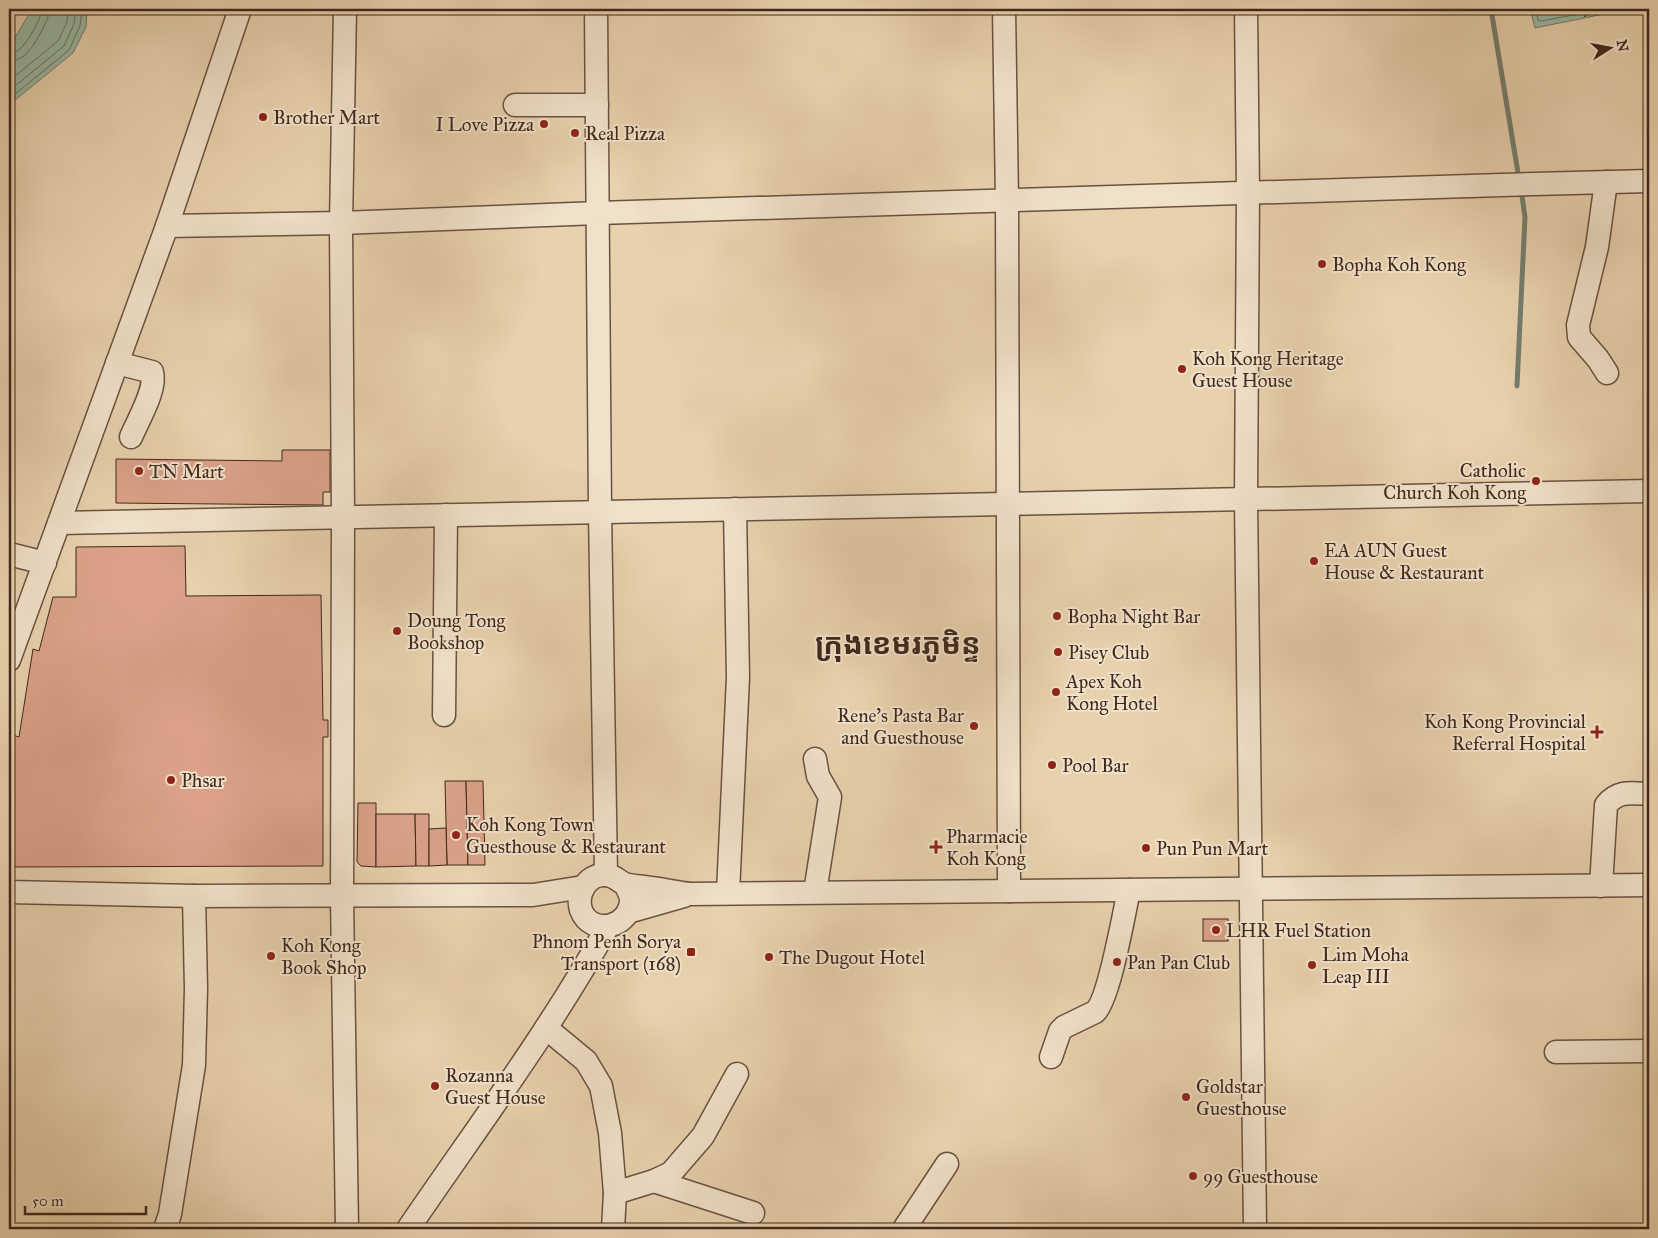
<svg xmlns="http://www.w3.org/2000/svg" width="1658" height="1238" viewBox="0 0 1658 1238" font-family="'IM FELL Great Primer','Noto Sans Khmer',serif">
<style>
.water{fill:#98b8a5;stroke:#757e6f}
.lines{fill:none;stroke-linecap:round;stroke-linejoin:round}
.shore{stroke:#6c7061;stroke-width:1}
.stream{stroke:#757e6f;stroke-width:5}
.building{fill:#daa188;stroke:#40281d}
.minor-casing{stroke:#6a5241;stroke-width:25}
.path{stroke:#40281d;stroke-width:3;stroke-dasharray:1 2.5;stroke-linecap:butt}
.minor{stroke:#f0e1ca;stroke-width:22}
.poi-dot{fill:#8f2418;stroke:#f0e1ca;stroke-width:2}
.labels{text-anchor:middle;stroke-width:4;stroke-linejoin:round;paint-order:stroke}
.poi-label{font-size:19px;fill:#40281d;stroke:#f0e1ca;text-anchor:start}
.town-label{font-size:29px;font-weight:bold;fill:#40281d;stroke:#f0e1ca}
</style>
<rect width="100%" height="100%" fill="#e8d1ad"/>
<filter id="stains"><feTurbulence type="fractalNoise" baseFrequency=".004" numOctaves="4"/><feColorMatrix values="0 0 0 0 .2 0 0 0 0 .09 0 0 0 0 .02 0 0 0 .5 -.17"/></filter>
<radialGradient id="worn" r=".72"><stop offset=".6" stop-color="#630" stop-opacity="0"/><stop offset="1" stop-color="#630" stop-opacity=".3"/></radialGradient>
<!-- water -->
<g class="water">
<path d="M32,9H87L86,27L73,53L9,105V44L14,39Z"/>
<path d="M1530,9H1613L1614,12L1535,28Z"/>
</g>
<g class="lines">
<!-- shore -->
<g class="shore">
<path d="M1536,9L1538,20L1541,21L1607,9"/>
<path d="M9,53C14,53 16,52 20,49C27,43 42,18 42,9"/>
<path d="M9,61C16,61 22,58 27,53C35,45 49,20 50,9"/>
<path d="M9,81L58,41L67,22L68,9"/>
<path d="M9,91L64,46L74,24L76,9"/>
<path d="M9,99L69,50L80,26L82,9"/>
</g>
<!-- stream -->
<g class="stream">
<path d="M1491,9L1519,179"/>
<path d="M1517,386L1525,217L1521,189"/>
</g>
</g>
<!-- building -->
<g class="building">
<path d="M282,450H330V492H323V505L116,503V459L282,461Z"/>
<path d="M185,546L186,596L321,595L323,720H328V737H323V866L9,867V812L14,782L9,781V734L19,737L33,649L39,651L53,597H76V547Z"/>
<path d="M445,781H466L468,865H447Z"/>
<path d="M466,781H483L485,865H468Z"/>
<path d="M358,803H376V867L361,866L357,862Z"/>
<path d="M376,814H415L416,866L376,867Z"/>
<path d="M415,814H429V866H416Z"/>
<path d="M446,828L447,865L429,866V829Z"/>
<rect x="1203" y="919" width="25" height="22"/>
</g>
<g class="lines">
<defs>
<g id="minor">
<path d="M345,9L341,223L343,518L342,897L347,1229"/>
<path d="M596,9L600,512L606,875"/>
<path d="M1004,9L1007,200L1009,891"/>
<path d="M1246,9L1248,192L1246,499L1255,1229"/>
<path d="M515,105H597"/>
<path d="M1606,182L1597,247L1578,325L1579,337L1598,359L1607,373"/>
<path d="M167,226L341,223L598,213L1534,184L1649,181"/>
<path d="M117,363L152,372C157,389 138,420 131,437"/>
<path d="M59,523L1649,491"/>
<path d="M9,554L45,563"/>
<path d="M9,660L167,226L240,9"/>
<path d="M444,715L446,515"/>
<path d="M815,759L818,776L830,797L815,892"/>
<path d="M625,884C627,888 630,894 631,898C632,928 591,937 581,910C576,894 587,874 605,875C615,875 617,881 625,884C631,886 639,886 644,887C660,889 675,892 690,894L1649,885"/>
<path d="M1601,886L1606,805C1618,790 1631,793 1649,794"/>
<path d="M9,892L194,896L533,895L583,887"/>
<path d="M728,893L738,677L735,509"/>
<path d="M628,912L684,896"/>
<path d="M546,1028L586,1061L601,1086L610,1133L615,1193L613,1229"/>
<path d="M1556,1052L1649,1051"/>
<path d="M1051,1057L1060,1031L1064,1027L1095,1012C1109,1000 1124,913 1129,890"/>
<path d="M654,1181L753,1213"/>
<path d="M615,1193L654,1181L671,1173L703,1136L737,1074"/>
<path d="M165,1229L170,1214L194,1065L196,989L194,896"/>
<path d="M408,1229C476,1129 549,1032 608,926"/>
<path d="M904,1229L947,1164"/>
</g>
</defs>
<!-- minor casing -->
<use href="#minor" class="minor-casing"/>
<!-- path -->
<path class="path" d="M1583,9L1586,18"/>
<!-- minor -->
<use href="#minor" class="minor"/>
</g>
<!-- markers -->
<g class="poi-dot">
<circle cx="263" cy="117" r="5"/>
<circle cx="544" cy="124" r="5"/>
<circle cx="575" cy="133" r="5"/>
<circle cx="1322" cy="264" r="5"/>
<circle cx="1182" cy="369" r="5"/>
<circle cx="139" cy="471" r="5"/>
<circle cx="1536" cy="481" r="5"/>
<circle cx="1314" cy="561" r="5"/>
<circle cx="1057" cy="616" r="5"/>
<circle cx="397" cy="631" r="5"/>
<circle cx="1058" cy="652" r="5"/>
<circle cx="1056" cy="692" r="5"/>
<circle cx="974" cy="726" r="5"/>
<path d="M1594.5 724.5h5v5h5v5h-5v5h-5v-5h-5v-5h5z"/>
<circle cx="1052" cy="765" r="5"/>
<circle cx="171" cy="780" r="5"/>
<circle cx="456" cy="835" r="5"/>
<path d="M933.5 839.5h5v5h5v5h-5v5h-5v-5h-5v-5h5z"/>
<circle cx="1146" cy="848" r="5"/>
<circle cx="1216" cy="930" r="5"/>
<rect x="686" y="947" width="10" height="10" rx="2.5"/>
<circle cx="271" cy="956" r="5"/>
<circle cx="769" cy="957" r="5"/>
<circle cx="1117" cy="962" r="5"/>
<circle cx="1312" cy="965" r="5"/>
<circle cx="435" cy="1086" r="5"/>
<circle cx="1186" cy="1097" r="5"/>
<circle cx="1193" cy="1176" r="5"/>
</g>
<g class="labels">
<!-- poi labels -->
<g class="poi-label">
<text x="273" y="124">Brother Mart</text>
<text x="534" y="131" text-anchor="end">I Love Pizza</text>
<text x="585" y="140">Real Pizza</text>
<text x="1332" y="271">Bopha Koh Kong</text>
<text x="1192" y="365">Koh Kong Heritage<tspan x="1192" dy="22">Guest House</tspan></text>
<text x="1526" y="477" text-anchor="end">Catholic<tspan x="1526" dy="22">Church Koh Kong</tspan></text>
<text x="149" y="478">TN Mart</text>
<text x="1324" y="557">EA AUN Guest<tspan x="1324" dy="22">House &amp; Restaurant</tspan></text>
<text x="1067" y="623">Bopha Night Bar</text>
<text x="407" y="627">Doung Tong<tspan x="407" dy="22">Bookshop</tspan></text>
<text x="1068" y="659">Pisey Club</text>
<text x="1066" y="688">Apex Koh<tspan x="1066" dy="22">Kong Hotel</tspan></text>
<text x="964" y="722" text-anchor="end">Rene's Pasta Bar<tspan x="964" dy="22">and Guesthouse</tspan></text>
<text x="1586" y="728" text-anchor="end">Koh Kong Provincial<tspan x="1586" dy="22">Referral Hospital</tspan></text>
<text x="1062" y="772">Pool Bar</text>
<text x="181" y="787">Phsar</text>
<text x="466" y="831">Koh Kong Town<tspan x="466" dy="22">Guesthouse &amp; Restaurant</tspan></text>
<text x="946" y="843">Pharmacie<tspan x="946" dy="22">Koh Kong</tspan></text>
<text x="1156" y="855">Pun Pun Mart</text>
<text x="1226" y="937">LHR Fuel Station</text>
<text x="681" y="948" text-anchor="end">Phnom Penh Sorya<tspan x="681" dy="22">Transport (168)</tspan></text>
<text x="281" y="952">Koh Kong<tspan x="281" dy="22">Book Shop</tspan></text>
<text x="1322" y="961">Lim Moha<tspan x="1322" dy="22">Leap III</tspan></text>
<text x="779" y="964">The Dugout Hotel</text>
<text x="1127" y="969">Pan Pan Club</text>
<text x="445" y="1082">Rozanna<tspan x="445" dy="22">Guest House</tspan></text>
<text x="1196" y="1093">Goldstar<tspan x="1196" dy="22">Guesthouse</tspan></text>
<text x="1203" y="1183">99 Guesthouse</text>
</g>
<!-- town labels -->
<g class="town-label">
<text x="898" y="654">ក្រុងខេមរភូមិន្ទ</text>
</g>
</g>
<!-- margin -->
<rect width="1658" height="1238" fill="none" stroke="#e8d1ad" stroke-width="30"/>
<rect x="10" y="10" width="1638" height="1218" fill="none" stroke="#40281d" stroke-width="2.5"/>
<rect x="15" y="15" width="1628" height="1208" fill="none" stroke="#40281d"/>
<!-- north arrow -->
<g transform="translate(1610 48) rotate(79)" stroke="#f0e1ca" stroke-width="4" paint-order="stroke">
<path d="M0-4L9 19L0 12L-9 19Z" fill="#40281d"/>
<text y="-8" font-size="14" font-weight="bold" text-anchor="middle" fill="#40281d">N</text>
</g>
<!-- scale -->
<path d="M25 1206v8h121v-8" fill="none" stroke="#40281d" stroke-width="2.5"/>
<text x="32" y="1206" font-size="15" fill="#40281d" stroke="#f0e1ca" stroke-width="4" paint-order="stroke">50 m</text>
<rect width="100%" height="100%" filter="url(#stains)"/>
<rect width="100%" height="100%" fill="url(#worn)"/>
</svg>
